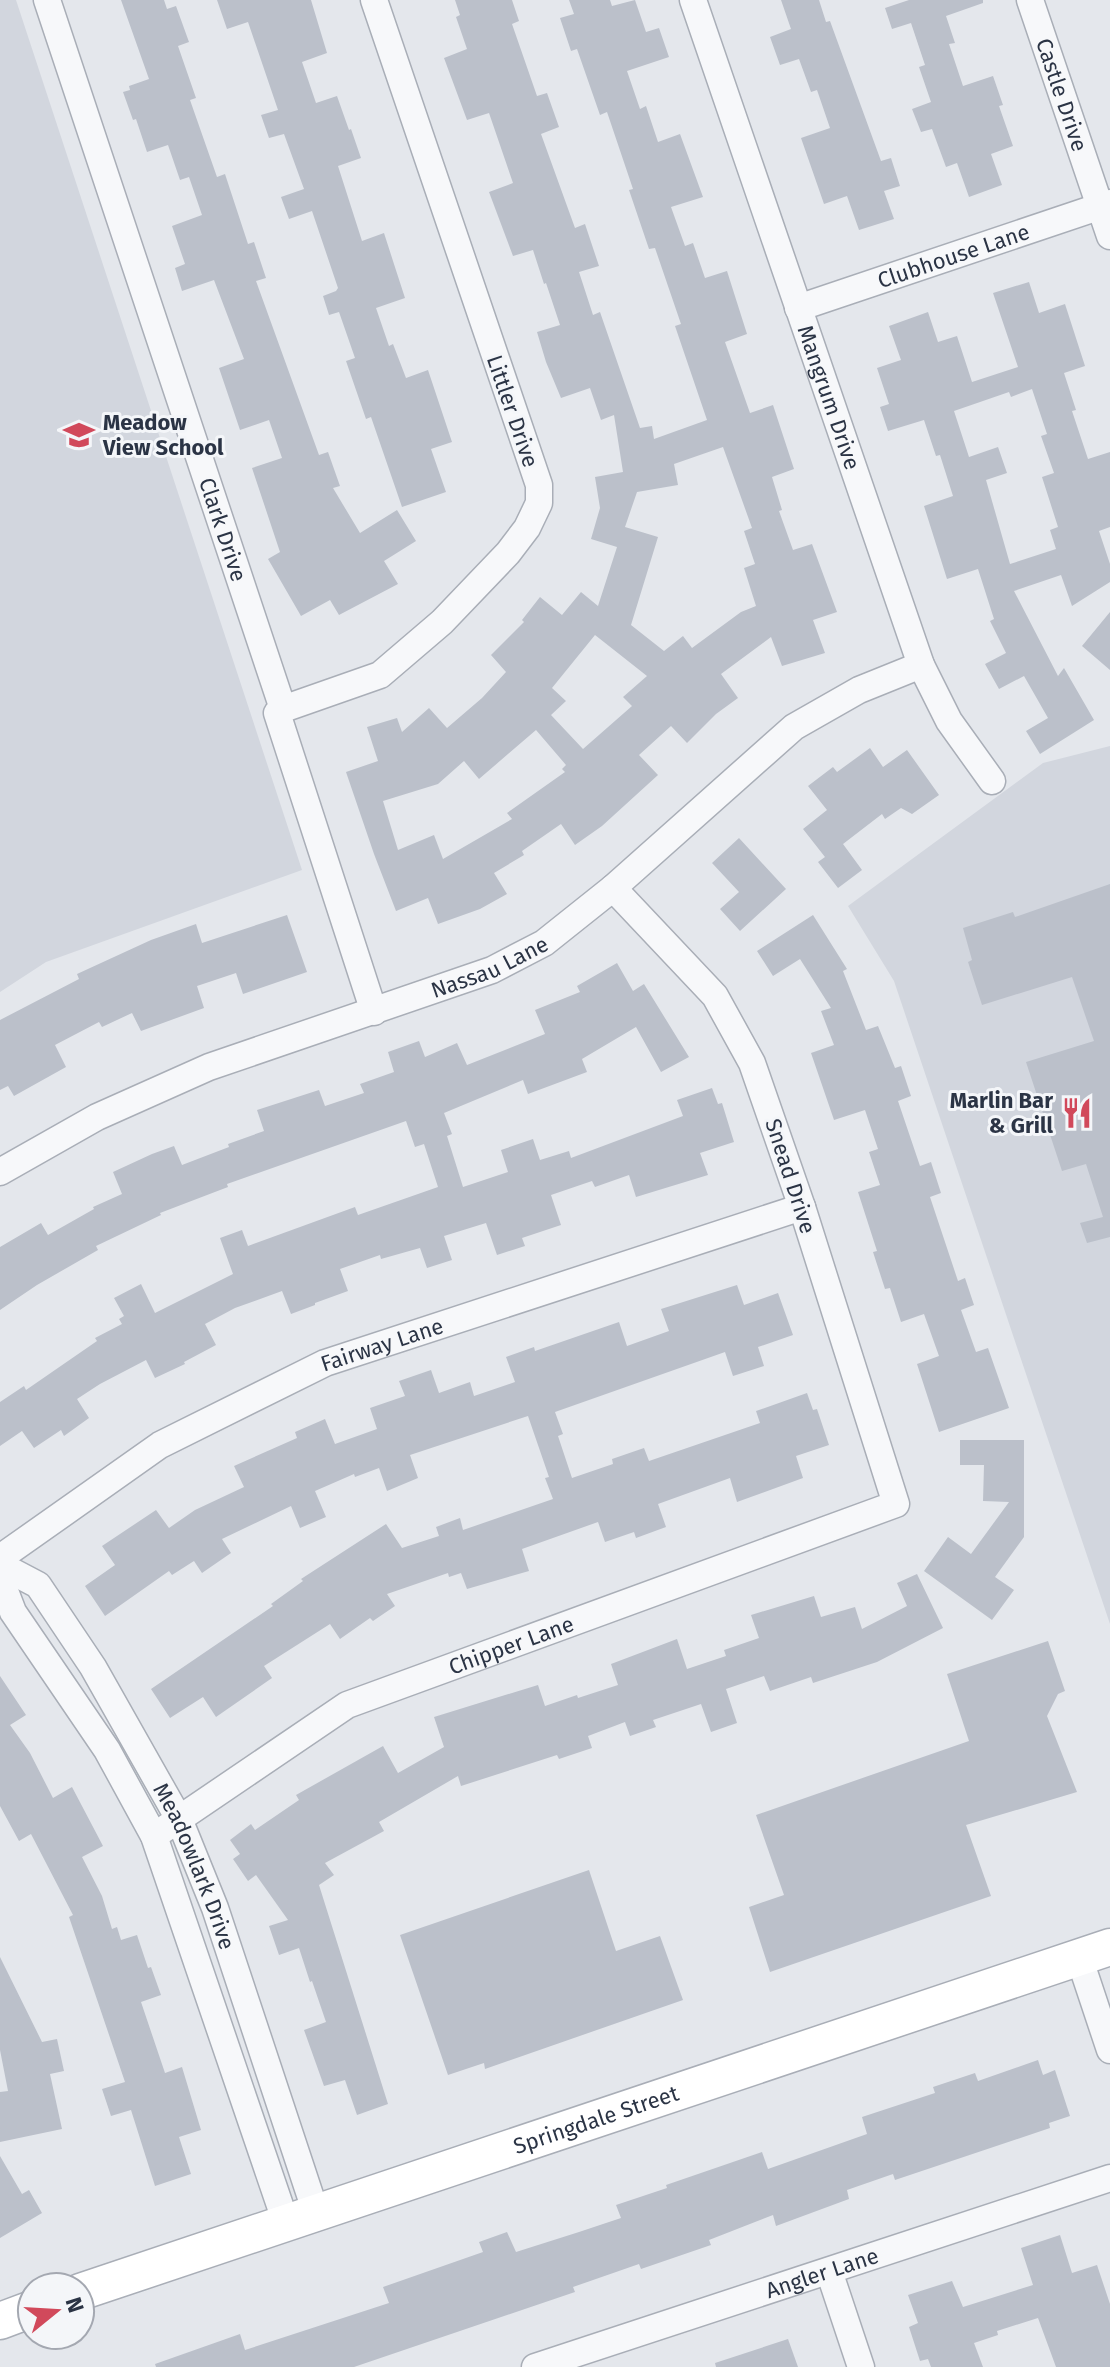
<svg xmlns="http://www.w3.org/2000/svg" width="1110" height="2367" viewBox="0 0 1110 2367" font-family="'Fira Sans',sans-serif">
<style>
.built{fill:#d2d6de}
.building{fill:#bbc0ca;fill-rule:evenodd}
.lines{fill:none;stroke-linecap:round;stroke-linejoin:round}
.street-casing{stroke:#a9aeb7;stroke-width:29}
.secondary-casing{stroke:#a9aeb7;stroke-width:39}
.street{stroke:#f7f8fa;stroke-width:26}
.secondary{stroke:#fff;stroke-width:36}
.labels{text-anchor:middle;stroke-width:6;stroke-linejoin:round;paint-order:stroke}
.street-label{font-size:22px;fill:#2b3445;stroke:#f4f6f9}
.poi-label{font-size:22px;font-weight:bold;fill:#2b3445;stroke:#f4f6f9;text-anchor:start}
</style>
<rect width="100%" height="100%" fill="#e4e7ec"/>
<!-- built -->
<g class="built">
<path d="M0,0H16L302,870L46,962L0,992Z"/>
<path d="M1110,746V1624L894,981L848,906L1043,763Z"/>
</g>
<!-- building -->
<g class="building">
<path d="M121,0H164L167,9L176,6L189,42L178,46L196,98L190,100L217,177L225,174L248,244L254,242L266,278L256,281L319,455L328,452L340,486L333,488L360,533L397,510L416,541L384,561L398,584L339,615L330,600L301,616L268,559L280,552L252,468L282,458L269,420L240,430L219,368L244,359L214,280L182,291L175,268L185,264L172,226L202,215L189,177L180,180L168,145L147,152L136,119L133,120L123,92L130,90L129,86L149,79Z"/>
<path d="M217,0H311L327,53L302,62L316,103L337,96L349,130L351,129L361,158L338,166L362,241L384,233L393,261L405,298L376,308L389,346L393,344L406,378L428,370L452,442L431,449L446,492L402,507L371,417L366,419L346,361L355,358L339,312L329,315L323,296L336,291L338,288L312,211L289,219L281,197L304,189L284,134L269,138L261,115L278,110L248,22L227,29Z"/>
<path d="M455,0H512L519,21L512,24L537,96L547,93L559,127L541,134L575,228L585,224L599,266L579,272L593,315L600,312L640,428L652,426L654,439L707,420L675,326L681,324L655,248L649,249L629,190L633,189L607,112L600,115L577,49L571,51L560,18L574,14L569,0H610L612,6L635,0L646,32L659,28L669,57L627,71L640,109L646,106L658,142L680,134L703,197L671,207L685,246L693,243L705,278L727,271L747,334L725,342L750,413L773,405L794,469L772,477L782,510L779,511L793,550L812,544L837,612L813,620L825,653L782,666L771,637L721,674L738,698L716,714L687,743L671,726L639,755L658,775L602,826L575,845L561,824L522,851L524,855L494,873L507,894L480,909L438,924L428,898L396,911L374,854L346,772L378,761L367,727L397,718L402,732L429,708L447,728L482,698L506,672L491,655L524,622L522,620L540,597L562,615L581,592L598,606L617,547L591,539L600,508L595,477L623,472L614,415L601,420L590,388L561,398L546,362L537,332L560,325L546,283L544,284L533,250L513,256L489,192L513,183L489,113L467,120L444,58L467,49L456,17L460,15ZM723,447L752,528L744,531L755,564L744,568L756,606L741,612L692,648L683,636L664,651L631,625L658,537L625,527L637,492L678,485L674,464ZM595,635L647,676L623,697L632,706L583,749L551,715L566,701L552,688ZM536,730L566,765L562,769L565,772L507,813L512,819L443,859L434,835L398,850L383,801L438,784L464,761L479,779Z"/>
<path d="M781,0H819L826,22L830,21L881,161L891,158L900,186L884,191L894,219L859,230L847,196L824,204L801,138L830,128L817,90L811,92L799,59L780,65L770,37L791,29Z"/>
<path d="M909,0H983V3L946,16L955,43L949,44L963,86L993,76L1003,105L999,106L1013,146L991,154L1002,185L969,197L957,163L946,167L932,129L921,132L912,109L931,102L919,67L925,65L911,23L892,29L885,8Z"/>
<path d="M1029,282L1039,313L1065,304L1085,366L1064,373L1076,410L1072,411L1088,459L1110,452V527L1099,531L1110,564V582L1072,606L1061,575L1014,591L1058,676L1064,668L1094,720L1040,754L1026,731L1048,718L1024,676L999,689L985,664L1006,653L990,621L994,619L978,569L947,579L924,506L953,496L940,455L936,456L924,420L888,431L880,407L889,404L877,368L901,360L889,326L928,312L938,342L957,336L972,382L1018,367L993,293ZM1032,389L1047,434L1041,436L1054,473L1042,477L1058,527L1050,530L1056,549L1010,564L986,480L1007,473L998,447L969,457L954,411L1009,392L1011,397Z"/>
<path d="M1110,612V670L1082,646Z"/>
<path d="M870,748L883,767L907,750L939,795L912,814L901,808L885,819L882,814L843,844L862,870L838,888L818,862L825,857L803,829L827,810L808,786L833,767L837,772Z"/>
<path d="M739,838L786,889L740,931L720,909L739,892L712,863Z"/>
<path d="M1110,884V1237L1087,1243L1080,1223L1103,1217L1086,1164L1062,1171L1026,1062L1094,1041L1072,977L982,1005L968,962L972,960L963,928L1013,912L1015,917Z"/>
<path d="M287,915L307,972L243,994L236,973L197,986L204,1008L141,1031L132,1013L102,1027L99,1022L55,1045L66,1067L14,1096L8,1086L0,1090V1020L79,979L77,974L151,940L196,924L202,943Z"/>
<path d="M813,915L847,969L843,971L866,1030L878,1026L895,1068L901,1066L911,1096L898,1101L920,1166L931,1162L941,1193L930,1197L958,1281L965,1278L974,1305L961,1310L976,1352L988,1348L1009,1408L939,1432L917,1364L939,1356L924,1314L901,1322L890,1288L885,1289L873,1252L877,1251L858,1192L880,1185L869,1152L878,1149L865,1110L834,1120L811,1053L834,1045L821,1011L831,1008L800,959L773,976L757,951Z"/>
<path d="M617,963L633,991L644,984L689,1057L661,1072L636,1027L582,1059L587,1072L528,1094L523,1080L444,1113L452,1134L447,1136L463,1187L508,1172L501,1150L533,1139L540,1160L569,1151L571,1158L683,1116L677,1100L712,1088L718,1104L722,1103L734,1142L700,1153L708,1175L636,1197L629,1175L595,1187L592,1181L551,1195L561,1225L522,1238L525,1246L497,1255L486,1223L444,1236L452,1260L427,1268L420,1248L381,1259L380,1255L340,1269L348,1291L315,1303V1305L291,1314L282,1291L235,1308L205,1324L216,1345L184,1362L185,1364L155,1378L146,1360L100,1384L77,1399L89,1418L64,1436L61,1430L34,1448L22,1431L0,1446V1402L24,1386L26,1390L97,1341L95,1338L122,1324L119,1319L124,1316L114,1298L141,1284L155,1313L233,1274L220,1238L242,1230L248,1246L355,1207L358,1215L438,1187L424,1144L415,1147L406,1121L227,1184L228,1187L160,1213L161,1215L96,1246L98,1250L37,1285L0,1310V1247L41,1223L48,1235L94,1209L93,1207L122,1194L113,1172L152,1154L174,1146L182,1165L229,1147L228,1144L264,1131L257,1110L319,1090L325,1106L364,1093L360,1084L394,1072L388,1052L419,1041L425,1057L457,1043L467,1065L545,1034L535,1010L580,992L577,986Z"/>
<path d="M737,1285L744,1305L778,1293L793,1335L758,1347L764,1366L733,1376L725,1352L555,1412L563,1434L558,1436L572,1478L613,1464L612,1459L644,1448L649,1461L760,1423L756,1411L807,1393L813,1410L817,1409L829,1445L796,1456L803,1478L737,1502L730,1478L658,1504L666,1527L636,1538L634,1532L605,1542L598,1522L522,1549L529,1571L467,1589L461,1573L449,1577L448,1573L387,1594L395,1606L373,1621L370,1618L340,1639L330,1624L264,1666L272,1678L216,1717L203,1697L170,1718L151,1689L273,1606L271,1604L303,1581L301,1579L386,1524L402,1548L439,1536L436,1527L460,1518L463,1530L553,1499L545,1478L549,1477L528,1416L410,1455L418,1478L387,1491L379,1468L355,1477L354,1474L315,1491L326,1517L300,1528L291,1506L222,1539L231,1553L202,1573L194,1561L172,1575L169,1571L105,1616L85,1586L115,1565L102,1546L156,1510L169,1528L195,1510L244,1487L234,1466L297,1438L295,1432L325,1419L335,1444L377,1429L370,1408L405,1396L399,1381L431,1370L439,1393L470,1382L474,1396L515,1382L506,1357L534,1347L535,1351L619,1322L627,1346L669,1331L661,1309Z"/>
<path d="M960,1440H1024V1537L995,1577L1014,1590L992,1620L924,1571L948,1537L971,1554L1009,1502L983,1501L984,1465H960Z"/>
<path d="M917,1574L943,1628L877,1662L813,1683L811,1677L770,1691L764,1676L726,1689L737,1723L711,1732L701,1704L653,1720L656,1727L630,1736L625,1722L588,1736L592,1748L559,1759L557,1755L461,1786L458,1776L379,1822L384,1831L325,1863L334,1875L319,1885L388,2104L357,2115L345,2080L324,2086L304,2030L326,2022L312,1981L310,1982L299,1948L279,1955L269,1926L288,1920L256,1875L248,1881L233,1859L240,1854L230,1840L251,1824L255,1830L299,1800L296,1795L383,1746L398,1773L444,1747L434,1717L538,1685L545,1706L577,1695L578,1698L618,1685L611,1664L677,1639L687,1669L726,1656L724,1650L759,1638L751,1615L814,1596L821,1617L855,1607L862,1629L907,1606L897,1583Z"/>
<path d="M1048,1641L1065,1691L1058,1694L1047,1716L1077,1792L966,1825L991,1896L770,1972L749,1907L784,1895L756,1815L969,1741L947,1674Z"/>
<path d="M0,1676L26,1715L10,1725L30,1753L53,1798L72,1787L103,1846L82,1857L102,1896L112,1929L117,1927L121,1940L137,1935L148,1968L151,1967L161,1995L141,2002L165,2073L182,2067L201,2130L179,2137L191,2174L155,2186L131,2110L111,2116L102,2089L125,2082L69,1917L73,1915L31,1834L19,1841L0,1806Z"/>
<path d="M589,1870L616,1951L660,1936L683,2000L485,2069L484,2063L448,2075L400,1935Z"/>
<path d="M0,1957L42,2042L57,2039L64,2071L50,2074L62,2129L0,2142V2092L8,2091L0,2050Z"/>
<path d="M1038,2060L1043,2075L1055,2070L1070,2116L1049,2123L1050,2128L895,2180L893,2174L847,2190L849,2199L776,2226L773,2215L709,2240L711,2245L641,2269L639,2264L573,2287L575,2292L354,2367H156L155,2364L240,2334L245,2350L389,2303L383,2287L483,2252L479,2242L507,2232L516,2252L579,2232L621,2218L616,2205L667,2188L666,2185L762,2152L768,2169L867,2134L862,2117L935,2093L933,2087L975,2073L978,2081Z"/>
<path d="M0,2156L22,2194L29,2190L42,2213L0,2238Z"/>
<path d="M1060,2235L1072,2273L1097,2265L1110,2304V2367H1056L1038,2318L997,2331L998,2335L974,2343L983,2367H931L928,2359L920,2361L909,2327L918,2323L908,2295L952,2281L963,2307L1033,2285L1021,2248Z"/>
<path d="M788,2339L798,2367H716L715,2363Z"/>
</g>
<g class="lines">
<defs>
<g id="street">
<path id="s1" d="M47,0L283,709L277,713L374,1012"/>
<path id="s2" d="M693,0L921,665L949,721L992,781"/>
<path id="s3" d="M1030,0L1110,236"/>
<path id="s4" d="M798,308L1110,203"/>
<path d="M283,709L380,675L442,622L508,553L527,528L539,503V485L374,0"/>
<path id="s5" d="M0,1172L97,1117L209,1067L492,970L544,943L613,888L794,727L859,690L921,665"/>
<path id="s6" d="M0,1558L160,1445L325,1363L802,1207"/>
<path id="s7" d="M0,1565L38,1585L93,1667L179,1819L215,1908L316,2213"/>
<path d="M0,1578L13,1612L107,1750L154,1836L286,2223"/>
<path id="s8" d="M154,1836L347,1705L896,1504L802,1207L752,1063L715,996L613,888"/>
<path d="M1079,1957L1110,2050"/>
<path d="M829,2271L861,2367"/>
<path id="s9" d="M535,2367L1110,2178"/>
</g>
<g id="secondary">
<path id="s10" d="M80,2292L1110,1947"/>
<path d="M0,2321L32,2309"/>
</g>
</defs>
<!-- street casing -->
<use href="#street" class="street-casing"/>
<!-- secondary casing -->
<use href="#secondary" class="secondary-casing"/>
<!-- street -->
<use href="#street" class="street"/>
<!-- secondary -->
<use href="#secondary" class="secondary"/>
</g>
<!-- icons -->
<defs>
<symbol id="school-bare" viewBox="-9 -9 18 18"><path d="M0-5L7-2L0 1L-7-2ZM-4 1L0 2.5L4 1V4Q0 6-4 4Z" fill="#d1495b" stroke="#f4f6f9" stroke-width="2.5" paint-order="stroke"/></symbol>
<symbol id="restaurant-bare" viewBox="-9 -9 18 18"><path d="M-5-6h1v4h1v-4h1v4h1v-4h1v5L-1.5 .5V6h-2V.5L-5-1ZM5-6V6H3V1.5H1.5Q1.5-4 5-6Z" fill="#d1495b" stroke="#f4f6f9" stroke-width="2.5" paint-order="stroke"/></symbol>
</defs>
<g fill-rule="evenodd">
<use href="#school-bare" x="57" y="413" width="44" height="44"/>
<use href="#restaurant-bare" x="1055" y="1091" width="44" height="44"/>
</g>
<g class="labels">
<!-- street labels -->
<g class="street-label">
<text dy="8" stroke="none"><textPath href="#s3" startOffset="100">Castle Drive</textPath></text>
<text dy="8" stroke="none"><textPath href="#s4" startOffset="164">Clubhouse Lane</textPath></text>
<text dy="8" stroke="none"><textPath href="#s2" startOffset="420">Mangrum Drive</textPath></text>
<text transform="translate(513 411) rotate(71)" y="8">Littler Drive</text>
<text dy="8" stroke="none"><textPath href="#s1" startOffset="558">Clark Drive</textPath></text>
<text dy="8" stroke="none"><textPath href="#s5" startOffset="532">Nassau Lane</textPath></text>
<text transform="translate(791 1176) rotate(72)" y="8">Snead Drive</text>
<text dy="8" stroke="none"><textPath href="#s6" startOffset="440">Fairway Lane</textPath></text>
<text dy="8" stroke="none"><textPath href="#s8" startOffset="408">Chipper Lane</textPath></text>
<text dy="8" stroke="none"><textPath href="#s7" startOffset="366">Meadowlark Drive</textPath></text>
<text dy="8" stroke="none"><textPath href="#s10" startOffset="544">Springdale Street</textPath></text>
<text dy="8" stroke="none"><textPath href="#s9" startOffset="302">Angler Lane</textPath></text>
</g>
<!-- poi labels -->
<g class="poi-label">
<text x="103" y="430">Meadow<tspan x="103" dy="25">View School</tspan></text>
<text x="1053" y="1108" text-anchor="end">Marlin Bar<tspan x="1053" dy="25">&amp; Grill</tspan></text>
</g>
</g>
<!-- north arrow -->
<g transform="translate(56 2311) rotate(72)"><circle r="38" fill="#f4f6f9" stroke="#a4a8b1" stroke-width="2"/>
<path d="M0-6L14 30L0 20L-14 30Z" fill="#d1495b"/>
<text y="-12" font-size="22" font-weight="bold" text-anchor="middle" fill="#2b3445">N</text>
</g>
</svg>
